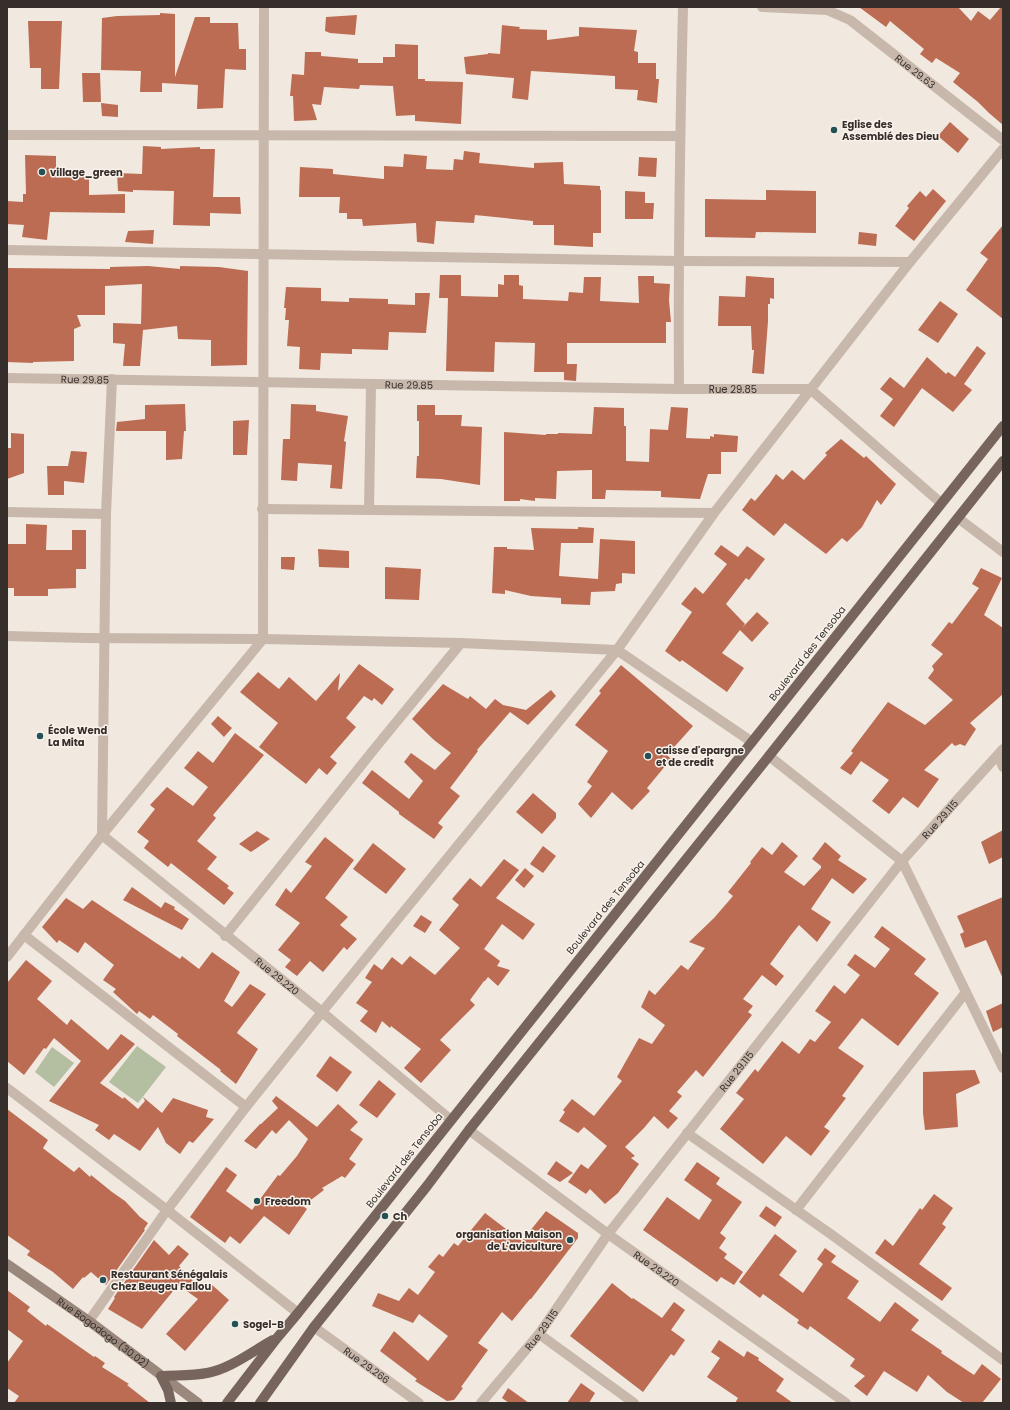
<svg xmlns="http://www.w3.org/2000/svg" width="1010" height="1410" viewBox="0 0 1010 1410" font-family="Poppins,sans-serif">
<style>
.green{fill:#b4bea0}
.building{fill:#bb6c53}
.lines{fill:none;stroke-linecap:round;stroke-linejoin:round}
.street{stroke:#c8b8ac;stroke-width:10}
.secondary{stroke:#9b887d;stroke-width:10}
.primary{stroke:#77655d;stroke-width:10}
.poi-dot{fill:#235154;stroke:#f8f2eb;stroke-width:1.5}
.labels{text-anchor:middle;stroke-width:3;stroke-linejoin:round;paint-order:stroke}
.street-label{font-size:10px;fill:#362e2a;stroke:#f8f2eb}
.poi-label{font-size:10px;font-weight:bold;fill:#362e2a;stroke:#f8f2eb;text-anchor:start}
</style>
<rect width="100%" height="100%" fill="#f1e8df"/>
<!-- green -->
<g class="green">
<path d="M137,1046L166,1067L138,1103L109,1082Z"/>
<path d="M52,1047L74,1063L54,1087L35,1072Z"/>
</g>
<!-- building -->
<g class="building">
<path d="M859,7H958L971,21L978,11L990,20L1001,7H1003V125L989,113L978,102L953,82L960,73L936,58L932,63L920,54L924,49L890,21L886,27Z"/>
<path d="M160,13L175,14V77L195,17H210V23H238L239,49H246V70L225,69L223,108L197,109L198,85L162,83V92H140L141,71L101,70L102,18L117,16L160,15Z"/>
<path d="M357,15L355,35L330,33L325,31L326,17Z"/>
<path d="M28,21H62L59,89H41V68H30Z"/>
<path d="M502,25L520,27L519,29L547,30V40L579,36V27L637,30L634,51L638,52V63H656V79H659L657,103L637,100L638,90L615,89V76L531,71L528,100L512,98L514,78L466,74L464,57L488,54V53L500,54Z"/>
<path d="M395,44L418,45V79H425V81L463,82L461,124L415,121V115L396,116L393,86L360,85L359,89L324,87L321,105L312,104L317,120L294,121L293,96H290L292,74L304,75L305,52H321V56L358,59V63H383V57H395Z"/>
<path d="M82,73H100L101,102H83Z"/>
<path d="M101,103L118,105V117L102,116Z"/>
<path d="M950,122L969,139L958,153L938,136Z"/>
<path d="M143,146L161,147V149L200,147V149H215L213,197H240L241,214L210,213V226L173,225L174,191L133,190V192L118,191L117,173L142,174Z"/>
<path d="M464,151L480,153L479,163L534,168V163L563,162L564,184L600,186V190H601V233H593V247L554,245V225H533V221L475,215L474,223L436,221L434,244L417,242L416,223L363,226L362,219H347V213H339L340,197H299L300,167L333,169V174L384,179V166L403,167L404,154L427,156L426,169L453,170L454,159L463,160Z"/>
<path d="M25,155L56,156V167L59,168V175L89,176V195L125,194V213L50,212L47,240L22,237L24,225L7,224V201L23,202V194H26Z"/>
<path d="M639,157L657,158L656,177L638,176Z"/>
<path d="M933,189L946,201L914,241L895,226L909,208L907,206L920,191L926,197Z"/>
<path d="M766,190L816,191V233L756,232L755,238L705,237V199L766,200Z"/>
<path d="M625,191L645,192V203H654L653,219H625Z"/>
<path d="M1003,225V319L966,290L988,259L980,253Z"/>
<path d="M154,230L153,244L125,242L128,231Z"/>
<path d="M859,232L877,234L876,246L858,244Z"/>
<path d="M148,266L180,269V266L219,267L248,271L247,365L211,366V340L178,339L177,326L143,330L140,366H123L125,344L113,343V323L141,324L142,284L105,286V315H77L81,326L74,329V361L33,362V363L7,362V268L110,269V267Z"/>
<path d="M440,275H461V296L498,297V284L504,285V275H519V285L523,286V299L568,301L569,292L583,293L584,277H601L600,301L639,303L638,276H654V283L670,284L669,300L671,322H666V343H567V364H577L576,381L564,380V372H534L535,343L495,342L494,372L446,371L448,298H439Z"/>
<path d="M746,276L774,278V299L770,298V304H768V321L764,374L752,373L754,350H752L751,326H718L719,296L745,297Z"/>
<path d="M286,287L321,288V301L349,302V298L388,299V304L415,305V293H430L426,333L389,332L388,350L352,349V354L321,353L320,370L299,369L300,347L287,346L289,320H285L286,308H284Z"/>
<path d="M940,301L958,314L938,343L918,330Z"/>
<path d="M977,346L986,353L964,384L972,390L953,412L922,388L894,427L880,416L893,399L880,389L890,377L904,388L927,357L946,374L948,372L955,377Z"/>
<path d="M185,404L186,431H184L182,459L166,460V431H116L117,422L145,419V405Z"/>
<path d="M291,404L316,405V411L348,416L344,441L346,442L342,489L330,488L332,465L298,463L297,481L281,480L283,439H290Z"/>
<path d="M417,405H435V415H462L461,426L482,427L480,485L441,479L416,478L417,456H419V421H417Z"/>
<path d="M594,407L624,408V426H626V461L649,462L650,429L668,430L671,407L688,408L686,438L710,439V436L714,437V434L738,436L737,452H721V474H708L700,499L661,497V491L606,490L605,499H592V470L557,471L556,499L535,498V501L520,499V501H504V432L546,435V434H558V433L592,434Z"/>
<path d="M249,420L247,455H233V421Z"/>
<path d="M11,433L24,434V473L7,479V448H11Z"/>
<path d="M841,439L864,458L866,456L896,484L881,505L877,500L862,527L847,542L842,538L826,554L785,523L774,536L742,510L751,498L755,501L770,483L776,474L783,480L792,470L804,480L827,455L825,453Z"/>
<path d="M71,451L87,452L84,483L64,481V495H48L47,466H68Z"/>
<path d="M26,524L47,525L46,550H72V530H86V569H76V588L48,589V596H14V588H7V544H26Z"/>
<path d="M578,527L594,528L593,543H561L559,576L598,579L600,539L635,541V574L622,573V583L616,584L615,591L591,592L590,605L561,604V598L531,596L505,590V594L492,593L494,547H507V549L534,550L531,528L578,529Z"/>
<path d="M721,545L738,557L747,546L765,559L749,580L746,578L726,604L745,624L742,628L757,612L769,623L752,642L740,630L722,653L744,668L727,692L682,660L680,662L665,651L692,612L681,604L695,587L703,594L727,564L714,554Z"/>
<path d="M318,549L349,551V568L319,567Z"/>
<path d="M281,557H295L294,570L281,569Z"/>
<path d="M385,567L421,569L419,600L385,599Z"/>
<path d="M981,568L1002,578L984,615L1003,628V694L970,723L976,729L965,746L960,744L955,746L952,743L924,770L939,779L918,808L903,797L889,814L872,801L889,780L861,761L851,775L840,768L853,753L851,751L888,702L925,725L953,700L928,678L934,670L932,666L943,654L931,645L949,622L952,624L979,588L972,584Z"/>
<path d="M359,664L394,689L382,705L374,698L372,701L364,696L346,718L356,727L330,757L337,763L327,775L319,768L306,784L259,747L278,723L240,692L258,672L279,689L289,677L316,701L340,673L338,691Z"/>
<path d="M621,665L693,726L667,755L671,759L647,788L650,791L632,810L612,792L591,818L578,804L592,786L587,782L608,751L575,725L601,693L599,691Z"/>
<path d="M443,684L468,699L470,696L486,709L495,699L503,705L526,710L551,690L556,696L528,725L510,712L477,750L478,751L450,788L460,796L438,823L443,827L434,839L399,814V812L362,783L372,770L409,799L423,781L404,762L411,753L435,770L451,753L434,740L412,719Z"/>
<path d="M218,716L232,728L224,737L211,724Z"/>
<path d="M235,733L264,755L213,815L216,818L197,841L217,857L207,869L229,886L227,888L234,893L224,905L171,863L168,867L144,848L149,841L137,832L155,809L150,805L167,787L193,806L208,787L184,768L198,751L213,763Z"/>
<path d="M533,793L556,813V818L542,834L516,812Z"/>
<path d="M1003,830V857L989,864L981,842Z"/>
<path d="M257,831L270,839L251,852L239,844Z"/>
<path d="M325,837L354,860L325,898L348,917L340,925L357,939L347,950L344,947L323,972L310,961L297,976L285,967L291,960L278,950L300,923L275,905L286,888L291,893L312,866L305,862Z"/>
<path d="M782,842L798,856L784,872L804,886L821,868V866L812,859L825,842L841,856L838,860L867,879L853,894L832,878L811,909L831,922L817,942L799,925L791,935L770,964L784,976L776,986L762,975L743,999L753,1006L748,1012L752,1015L703,1077L696,1070L677,1092L682,1096L669,1111L678,1118L668,1129L654,1116L644,1128L625,1147L635,1156L631,1158L639,1164L618,1193L605,1204L590,1189L586,1194L568,1182L581,1164L588,1169L607,1146L584,1127L578,1133L559,1121L565,1112L563,1110L572,1099L594,1116L622,1081L617,1077L639,1038L652,1044L665,1025L641,1007L649,990L655,995L681,965L688,970L705,948L689,942L714,918L733,896L728,892L751,863L750,862L762,847L772,855Z"/>
<path d="M373,843L406,869L386,894L353,869Z"/>
<path d="M543,846L556,856L543,873L530,864Z"/>
<path d="M504,859L519,870L496,898L535,924L523,940L502,924L484,949L500,961L497,966L510,970L498,986L488,977L485,981H484L470,1000L475,1005L440,1040L451,1050L421,1083L404,1068L421,1049L391,1026L390,1028L382,1021L376,1033L360,1021L368,1011L356,1003L372,982L365,978L374,964L382,970L392,957L402,965L410,956L435,975L460,948L439,930L459,905L452,899L470,878L481,887Z"/>
<path d="M525,868L534,876L524,888L515,880Z"/>
<path d="M132,887L161,908L165,902L175,907L174,909L189,919L182,930L123,900Z"/>
<path d="M1003,897V979L986,940L965,948L960,934L964,932L957,916Z"/>
<path d="M66,898L83,909L92,900L180,959L182,956L199,969L212,952L240,972L224,1001L232,1007L250,984L266,994L238,1031L237,1033L258,1049L236,1084L220,1071L221,1070L177,1036L178,1034L153,1015L150,1019L139,1011L137,1014L113,992L116,989L103,980L114,965L85,942L78,953L59,940L57,943L42,927Z"/>
<path d="M421,915L432,922L425,933L413,926Z"/>
<path d="M882,926L926,959L914,974L939,993L898,1046L862,1018L838,1048L864,1066L842,1096L846,1098L824,1127L830,1131L811,1156L786,1136L763,1164L720,1129L744,1099L736,1093L755,1069L758,1072L782,1041L799,1054L810,1039L815,1042L831,1022L815,1011L834,985L845,994L860,975L847,965L855,954L875,968L890,949L874,937Z"/>
<path d="M26,960L52,981L37,999L67,1025L71,1019L108,1050L121,1034L135,1044L100,1083L123,1099L124,1097L138,1109L145,1101L143,1097L162,1113L173,1098L208,1110L206,1117L214,1119L193,1143L189,1141L180,1154L166,1143L158,1127L140,1151L114,1134L109,1140L95,1130L99,1125L49,1101L81,1061L54,1038L46,1049L44,1048L24,1075L7,1061V983Z"/>
<path d="M1003,1003V1027L993,1032L986,1011Z"/>
<path d="M330,1056L352,1072L337,1092L316,1076Z"/>
<path d="M975,1070L980,1083L956,1094L958,1127L925,1130L923,1113V1072Z"/>
<path d="M379,1080L396,1094L377,1118L359,1105Z"/>
<path d="M276,1096L317,1127L338,1104L358,1122L350,1130L363,1139L349,1159L356,1164L345,1178L342,1176L322,1188L324,1190L303,1206L307,1209L289,1235L264,1216L240,1244L230,1236L225,1243L190,1217L226,1167L237,1175L226,1191L252,1210L278,1175L280,1176L297,1156L308,1139L289,1120L276,1134L272,1130L256,1149L244,1141L260,1124H261L278,1108L272,1101Z"/>
<path d="M7,1109L48,1140L43,1148L44,1149L74,1172L79,1167L90,1177L91,1175L112,1192L125,1201L140,1217L148,1223L144,1229L145,1230L106,1285L91,1272L84,1278L83,1277L73,1289L53,1272L27,1255L30,1251L7,1235Z"/>
<path d="M556,1161L573,1173L560,1182L547,1174Z"/>
<path d="M697,1162L720,1178L716,1184L742,1202L720,1233L726,1238L719,1248L727,1254L724,1258L743,1272L734,1285L721,1277L717,1282L643,1230L667,1197L699,1220L712,1200L684,1180Z"/>
<path d="M934,1194L953,1208L942,1224L946,1227L919,1264L952,1288L942,1301L875,1253L885,1239L893,1246L920,1208L922,1210Z"/>
<path d="M766,1206L782,1217L775,1227L759,1216Z"/>
<path d="M546,1211L578,1233V1238L531,1299H530L512,1321L502,1312L478,1343L488,1350L461,1387L463,1388L454,1400L447,1401L415,1381L417,1379L380,1351L394,1331L428,1361L448,1336L419,1314L413,1323L372,1306L378,1293L399,1301L409,1288L418,1295L435,1272L428,1267L439,1254L443,1257L454,1243L458,1246L485,1213L522,1241Z"/>
<path d="M775,1234L797,1251L779,1275L803,1293L823,1264L817,1259L825,1248L836,1256L831,1262L859,1281L847,1298L880,1322L895,1302L919,1320L911,1330L942,1351L941,1353L974,1375L982,1364L1001,1379L982,1403H964L947,1392L928,1375L917,1392L884,1371L867,1396L854,1386L865,1376L850,1366L855,1359L810,1326L808,1330L797,1323L799,1320L763,1294L760,1298L739,1282Z"/>
<path d="M154,1240L169,1255L178,1245L189,1254L179,1266L204,1292L211,1284L229,1300L185,1351L166,1334L198,1299L178,1285L142,1329L108,1309L115,1298L114,1297Z"/>
<path d="M612,1283L632,1299L633,1298L662,1318L674,1302L685,1310L671,1330L685,1340L674,1356L671,1354L643,1392L570,1336Z"/>
<path d="M7,1290L30,1307L27,1311L46,1326L47,1324L94,1357L95,1356L105,1363L102,1367L129,1384L127,1385L150,1403H14L19,1396L7,1388V1363L23,1341L7,1329Z"/>
<path d="M719,1340L744,1357L747,1351L759,1358L758,1360L784,1379L776,1391L793,1403H735L738,1398L707,1377L720,1358L711,1352Z"/>
<path d="M581,1383L595,1393L589,1403H567Z"/>
<path d="M508,1388L529,1403H509L502,1398Z"/>
</g>
<g class="lines">
<!-- street -->
<g class="street">
<path id="s1" d="M762,7L827,10L850,20L1003,140"/>
<path d="M7,135L680,136"/>
<path d="M7,250L678,261L910,262"/>
<path id="s2" d="M7,378L679,389H810L941,503"/>
<path id="s3" d="M112,379L106,514L102,835L322,1012L451,1120"/>
<path d="M679,389C678,262 680,134 683,7"/>
<path d="M262,509L714,513"/>
<path d="M369,510L371,384"/>
<path d="M7,512L106,514"/>
<path d="M958,518L1003,552"/>
<path d="M7,636L85,638L263,639L461,643L617,650L752,742"/>
<path d="M769,756L902,861L1003,1068"/>
<path d="M998,756L1003,767"/>
<path d="M24,935L246,1107"/>
<path d="M225,936L371,753L461,643"/>
<path d="M7,957L102,835L263,639L264,7"/>
<path d="M7,1088L167,1210L298,1313"/>
<path id="s4" d="M469,1130L608,1234L846,1403"/>
<path d="M687,1133L832,1235L1003,1360"/>
<path d="M796,1210L966,992"/>
<path d="M89,1321L167,1210L246,1107L322,1012L617,650L714,513L910,262L1003,149"/>
<path id="s5" d="M314,1327L419,1403"/>
<path d="M539,1334L634,1403"/>
<path id="s6" d="M481,1403L539,1334L608,1234L902,861L1003,749"/>
</g>
<!-- secondary -->
<path class="secondary" id="s7" d="M7,1264L89,1321L198,1403"/>
<!-- primary -->
<g class="primary">
<path d="M171,1403L168,1390L161,1376C176,1375 192,1376 207,1373C230,1369 253,1351 273,1340"/>
<path d="M227,1403L277,1338L298,1313L1003,426"/>
<path d="M260,1403L314,1327L427,1186L469,1130L769,756L1003,461"/>
</g>
</g>
<!-- markers -->
<g class="poi-dot">
<circle cx="834" cy="130" r="4"/>
<circle cx="42" cy="172" r="4"/>
<circle cx="40" cy="736" r="4"/>
<circle cx="648" cy="756" r="4"/>
<circle cx="257" cy="1201" r="4"/>
<circle cx="385" cy="1216" r="4"/>
<circle cx="570" cy="1240" r="4"/>
<circle cx="103" cy="1280" r="4"/>
<circle cx="235" cy="1324" r="4"/>
</g>
<g class="labels">
<!-- street labels -->
<g class="street-label">
<text dy="4" stroke="none"><textPath href="#s1" startOffset="173">Rue 29.63</textPath></text>
<text dy="4" stroke="none"><textPath href="#s2" startOffset="78">Rue 29.85</textPath></text>
<text dy="4" stroke="none"><textPath href="#s2" startOffset="402">Rue 29.85</textPath></text>
<text dy="4" stroke="none"><textPath href="#s2" startOffset="726">Rue 29.85</textPath></text>
<text transform="translate(807 653) rotate(-52)" y="4">Boulevard des Tensoba</text>
<text dy="4" stroke="none"><textPath href="#s6" startOffset="743">Rue 29.115</textPath></text>
<text transform="translate(605 907) rotate(-51)" y="4">Boulevard des Tensoba</text>
<text dy="4" stroke="none"><textPath href="#s3" startOffset="681">Rue 29.220</textPath></text>
<text dy="4" stroke="none"><textPath href="#s6" startOffset="419">Rue 29.115</textPath></text>
<text transform="translate(404 1160) rotate(-52)" y="4">Boulevard des Tensoba</text>
<text dy="4" stroke="none"><textPath href="#s4" startOffset="233">Rue 29.220</textPath></text>
<text dy="4" stroke="none"><textPath href="#s6" startOffset="95">Rue 29.115</textPath></text>
<text dy="4" stroke="none"><textPath href="#s7" startOffset="118">Rue Bogodogo (30.02)</textPath></text>
<text dy="4" stroke="none"><textPath href="#s5" startOffset="65">Rue 29.266</textPath></text>
</g>
<!-- poi labels -->
<g class="poi-label">
<text x="842" y="128">Eglise des<tspan x="842" dy="12">Assemblé des Dieu</tspan></text>
<text x="50" y="176">village_green</text>
<text x="48" y="734">École Wend<tspan x="48" dy="12">La Mita</tspan></text>
<text x="656" y="754">caisse d'epargne<tspan x="656" dy="12">et de credit</tspan></text>
<text x="265" y="1205">Freedom</text>
<text x="393" y="1220">Ch</text>
<text x="562" y="1238" text-anchor="end">organisation Maison<tspan x="562" dy="12">de L'aviculture</tspan></text>
<text x="111" y="1278">Restaurant Sénégalais<tspan x="111" dy="12">Chez Beugeu Fallou</tspan></text>
<text x="243" y="1328">Sogel-B</text>
</g>
</g>
<!-- border -->
<rect width="1010" height="1410" fill="none" stroke="#362e2a" stroke-width="16"/>
</svg>
